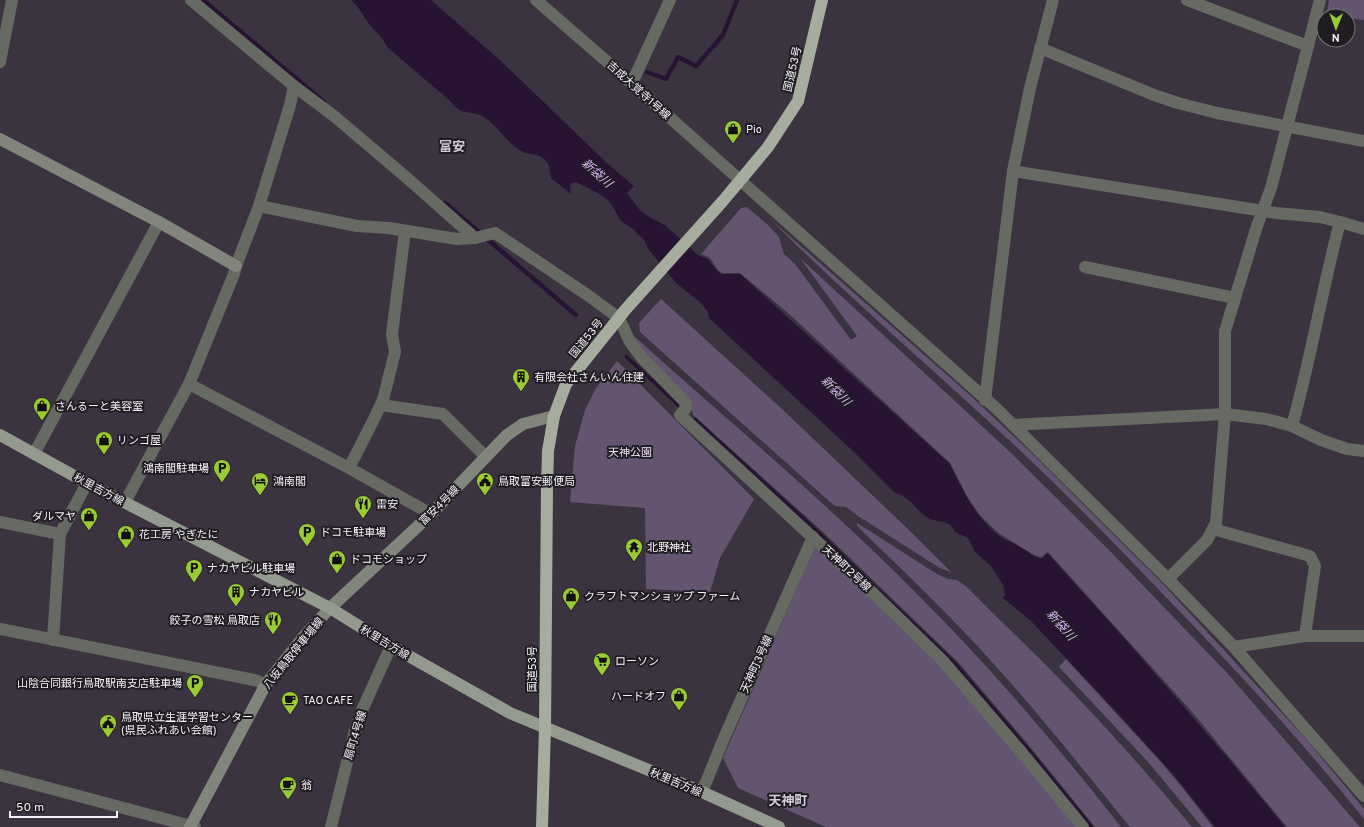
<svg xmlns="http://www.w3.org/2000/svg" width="1364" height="827" viewBox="0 0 1364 827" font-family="Overpass,'Noto Sans JP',sans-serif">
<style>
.green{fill:#65546f}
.water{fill:#281332}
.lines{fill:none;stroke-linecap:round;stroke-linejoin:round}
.stream{stroke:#281332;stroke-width:4.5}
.street{stroke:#676963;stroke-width:12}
.secondary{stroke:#81857b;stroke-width:12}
.primary{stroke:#959a8e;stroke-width:12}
.highway{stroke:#a7ad9e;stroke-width:12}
.labels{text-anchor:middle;stroke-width:4;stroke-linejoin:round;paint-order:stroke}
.street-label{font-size:11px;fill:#f7f2fa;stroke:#201d22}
.poi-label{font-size:11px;fill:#f7f2fa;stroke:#201d22;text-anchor:start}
.park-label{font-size:11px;fill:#eddef7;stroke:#201d22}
.water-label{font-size:12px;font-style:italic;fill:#dbb5f2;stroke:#201d22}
.quarter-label{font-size:13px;font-weight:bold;fill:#d4cbda;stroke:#201d22}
</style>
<rect width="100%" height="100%" fill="#3b3440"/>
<!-- green -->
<g class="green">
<path d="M1329,0H1364V20L1348,18V16H1326Z"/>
<path d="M747,207L768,225L779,237L784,254L795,264L851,340L857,336L800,258L1010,452L1110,551L1228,674L1360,827H1287L1193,713L1048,552L1041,557L1034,555L1000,534L992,527L980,515L968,498L950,463L788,313L740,273H722L718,270L710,258L701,254L741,208Z"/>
<path d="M769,218L972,397L1036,457L1163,584L1306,739L1364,809V819C1300,739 1231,664 1160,591C1117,546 1073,501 1028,458C942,377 852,301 769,218Z"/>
<path d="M661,299L782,409L912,533L951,572L940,568L858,516L846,507L835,506L829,501L640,332L639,323Z"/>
<path d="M634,336C727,420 824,500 912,589C987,663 1056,744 1121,827H1095L1027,743L958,662L822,531L693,415L690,402L637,344Z"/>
<path d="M617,361L754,499L720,558L710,592L646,589L645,508L570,502L575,446L585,410L596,388Z"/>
<path d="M857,523L937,574L948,579L957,580L967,587C991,612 1016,635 1041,660C1094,713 1144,769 1192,827H1130C1077,762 1025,696 967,635C931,597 894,562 857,526Z"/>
<path d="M818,548L940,666L986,716L1077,827H826L738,788L723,758L814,549Z"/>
<path d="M1066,659L1159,760L1181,786L1213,827H1202L1149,763L1059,667Z"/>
</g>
<!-- water -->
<g class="water">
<path d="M351,0H431L502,62L609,165L634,186L627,193L639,209L649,217L665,225L698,255L708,259L717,271L721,274H740L950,464C963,491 976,519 1001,537C1007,541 1014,543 1020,547C1028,551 1033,557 1042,559L1047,553C1129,642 1208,733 1285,827H1215L1172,773L1123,719L1031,621L1003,598L1005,595L1003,585L991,566L975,552L968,538L955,532C950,518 935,524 925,516C913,507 911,497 895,493L854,452L709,318L708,312L700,302L676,283L649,250L644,240L633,229L621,221L610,202L601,195L576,182L570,184L571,194L551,178C550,172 550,165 546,161C537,151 529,156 521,151C506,142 499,127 485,118C479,113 472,113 465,112C458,111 453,104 448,99L387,47C384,38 376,33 370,25C363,16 359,7 351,0Z"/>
<path d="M626,354L682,405L679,408L624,357Z"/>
<path d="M695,417L811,523L956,662L1027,745L1094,827H1089L1023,746L692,420Z"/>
</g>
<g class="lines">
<!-- stream -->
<g class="stream">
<path d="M203,0L324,102"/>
<path d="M647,72L666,79L678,57L696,66L723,35L737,0"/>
<path d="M445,203L576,315"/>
</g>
<!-- street -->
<g class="street">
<path d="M191,0L294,86L334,116L407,178L475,238"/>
<path d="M536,0L612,66L997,409L1168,579L1234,647L1364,796"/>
<path d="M1187,0L1308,46"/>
<path d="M1040,48L1154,95L1178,103L1217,113L1364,141"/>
<path d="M0,62L12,0"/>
<path d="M632,83L670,0"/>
<path d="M1013,171L1276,213L1320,217L1340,222L1364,229"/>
<path d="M259,206L357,226L389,228L457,239L475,238L495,233L586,294L619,318L630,342L642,358L685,402L686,408L680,415L874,594L942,660L1023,754L1083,827"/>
<path d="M1085,267L1235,298"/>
<path d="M189,384L349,468L431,514"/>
<path d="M985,400L1013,171L1030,88L1053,0"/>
<path d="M381,405L443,414L486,457"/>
<path d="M1013,425L1225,414L1266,419L1292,426L1321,440L1347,449L1364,451"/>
<path d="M1292,426C1311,359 1322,289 1340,222"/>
<path d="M34,454L159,222"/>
<path d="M349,468L373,421L383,400L395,352L392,334L405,231"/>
<path d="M125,502L189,384L234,274L236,266L259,206L290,105L294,86"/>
<path d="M0,522L60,534"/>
<path d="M1213,529L1310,556L1315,566L1305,636"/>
<path d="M1168,579L1207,540L1216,523L1225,414V331L1257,226L1271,188L1320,0"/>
<path d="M0,629L254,680L266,684"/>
<path d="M53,640L60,534L87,483"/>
<path d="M1234,647L1305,636H1364"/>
<path d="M0,775L195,827"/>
<path d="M702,792L724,738L813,537"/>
<path d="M331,827L354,734L363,708L391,646"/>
</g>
<!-- secondary -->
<g class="secondary">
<path d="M0,139L159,222L236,266"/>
<path d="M190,827L266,684L306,634L330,608L431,514L507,435L523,424L554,416"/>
</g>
<!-- primary -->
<path class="primary" d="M0,435L87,483L330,608L391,646L510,713L702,792L779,827"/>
<!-- highway -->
<path class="highway" d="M542,827L545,728L547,487L548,451L554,416L566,384L626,309L722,202L768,147L798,101L822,0"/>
</g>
<!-- icons -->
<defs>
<symbol id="shop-pin" viewBox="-11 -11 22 30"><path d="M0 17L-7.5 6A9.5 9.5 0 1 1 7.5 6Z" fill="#9acb34" stroke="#201d22"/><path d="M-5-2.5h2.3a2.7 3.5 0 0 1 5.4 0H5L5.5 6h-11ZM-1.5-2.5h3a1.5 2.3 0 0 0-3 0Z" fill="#111"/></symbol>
<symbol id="building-pin" viewBox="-11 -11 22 30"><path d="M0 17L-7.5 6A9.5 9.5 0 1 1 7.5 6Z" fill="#9acb34" stroke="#201d22"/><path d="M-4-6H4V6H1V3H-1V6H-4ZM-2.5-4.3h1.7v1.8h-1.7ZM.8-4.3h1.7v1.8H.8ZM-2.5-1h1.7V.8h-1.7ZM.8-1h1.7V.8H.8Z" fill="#111"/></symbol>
<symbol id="parking-pin" viewBox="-11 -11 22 30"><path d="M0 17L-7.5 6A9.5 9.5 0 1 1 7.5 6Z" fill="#9acb34" stroke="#201d22"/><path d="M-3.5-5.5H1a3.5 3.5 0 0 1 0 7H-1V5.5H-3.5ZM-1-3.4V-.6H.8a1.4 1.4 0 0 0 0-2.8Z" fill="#111"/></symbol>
<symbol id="hotel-pin" viewBox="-11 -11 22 30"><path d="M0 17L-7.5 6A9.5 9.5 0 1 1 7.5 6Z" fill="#9acb34" stroke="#201d22"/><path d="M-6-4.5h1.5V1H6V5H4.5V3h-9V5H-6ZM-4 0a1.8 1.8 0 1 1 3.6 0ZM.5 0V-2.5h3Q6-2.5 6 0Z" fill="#111"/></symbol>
<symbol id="civic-pin" viewBox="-11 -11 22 30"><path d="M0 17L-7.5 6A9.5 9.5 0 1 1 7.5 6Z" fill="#9acb34" stroke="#201d22"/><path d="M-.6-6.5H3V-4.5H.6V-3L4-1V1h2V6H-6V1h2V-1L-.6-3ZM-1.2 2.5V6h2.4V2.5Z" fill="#111"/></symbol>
<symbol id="restaurant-pin" viewBox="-11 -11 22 30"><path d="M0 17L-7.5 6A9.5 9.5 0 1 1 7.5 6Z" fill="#9acb34" stroke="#201d22"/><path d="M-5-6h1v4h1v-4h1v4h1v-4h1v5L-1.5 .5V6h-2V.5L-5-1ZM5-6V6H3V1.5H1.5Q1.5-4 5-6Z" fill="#111"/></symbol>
<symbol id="temple-pin" viewBox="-11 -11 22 30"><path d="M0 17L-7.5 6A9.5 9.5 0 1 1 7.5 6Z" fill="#9acb34" stroke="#201d22"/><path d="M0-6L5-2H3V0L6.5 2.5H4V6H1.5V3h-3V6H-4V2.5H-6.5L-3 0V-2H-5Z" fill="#111"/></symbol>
<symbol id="supermarket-pin" viewBox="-11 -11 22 30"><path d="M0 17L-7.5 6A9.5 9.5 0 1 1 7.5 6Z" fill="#9acb34" stroke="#201d22"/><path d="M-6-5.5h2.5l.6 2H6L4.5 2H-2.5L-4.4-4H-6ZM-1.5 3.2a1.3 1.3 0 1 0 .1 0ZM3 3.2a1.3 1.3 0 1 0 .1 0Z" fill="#111"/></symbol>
<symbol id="cafe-pin" viewBox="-11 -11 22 30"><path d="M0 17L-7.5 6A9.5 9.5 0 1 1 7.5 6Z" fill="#9acb34" stroke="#201d22"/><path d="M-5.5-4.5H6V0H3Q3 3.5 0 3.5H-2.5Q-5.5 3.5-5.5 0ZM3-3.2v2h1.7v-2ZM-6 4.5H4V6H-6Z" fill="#111"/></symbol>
</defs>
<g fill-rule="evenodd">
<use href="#shop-pin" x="723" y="119" width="20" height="27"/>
<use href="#building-pin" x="511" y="367" width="20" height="27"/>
<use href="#shop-pin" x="32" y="396" width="20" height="27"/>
<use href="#shop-pin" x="94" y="430" width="20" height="27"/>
<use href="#parking-pin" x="212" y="458" width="20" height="27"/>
<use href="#hotel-pin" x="250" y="471" width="20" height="27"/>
<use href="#civic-pin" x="475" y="471" width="20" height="27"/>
<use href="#restaurant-pin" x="353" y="494" width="20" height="27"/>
<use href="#shop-pin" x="79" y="506" width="20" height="27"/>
<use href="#parking-pin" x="297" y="522" width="20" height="27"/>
<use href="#shop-pin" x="116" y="524" width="20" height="27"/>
<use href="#temple-pin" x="624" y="537" width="20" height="27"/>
<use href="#shop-pin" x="327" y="549" width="20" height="27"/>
<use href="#parking-pin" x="184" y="558" width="20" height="27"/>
<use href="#building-pin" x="226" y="582" width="20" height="27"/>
<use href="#shop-pin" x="561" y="586" width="20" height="27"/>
<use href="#restaurant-pin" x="263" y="610" width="20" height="27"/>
<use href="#supermarket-pin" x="592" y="651" width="20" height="27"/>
<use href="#parking-pin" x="185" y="673" width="20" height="27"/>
<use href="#shop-pin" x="669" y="686" width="20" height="27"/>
<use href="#cafe-pin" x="280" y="690" width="20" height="27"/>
<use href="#civic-pin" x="98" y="713" width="20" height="27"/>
<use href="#cafe-pin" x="278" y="775" width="20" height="27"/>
</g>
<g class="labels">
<!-- street labels -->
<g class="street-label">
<text transform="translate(792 69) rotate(-77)" y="4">国道53号</text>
<text transform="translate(639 90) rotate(42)" y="4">吉成大覚寺1号線</text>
<text transform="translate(586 338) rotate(-51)" y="4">国道53号</text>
<text transform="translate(99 489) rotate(28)" y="4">秋里吉方線</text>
<text transform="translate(439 505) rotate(-45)" y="4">富安4号線</text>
<text transform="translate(847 568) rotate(43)" y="4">天神町2号線</text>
<text transform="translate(385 642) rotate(31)" y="4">秋里吉方線</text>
<text transform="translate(293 653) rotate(-51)" y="4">八坂鳥取停車場線</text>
<text transform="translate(756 664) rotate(-66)" y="4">天神町3号線</text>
<text transform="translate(532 669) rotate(-90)" y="4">国道53号</text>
<text transform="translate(355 735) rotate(-73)" y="4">扇町4号線</text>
<text transform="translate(676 782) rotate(23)" y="4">秋里吉方線</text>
</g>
<!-- poi labels -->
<g class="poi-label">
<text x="746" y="133">Pio</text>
<text x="534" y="381">有限会社さんいん住建</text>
<text x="55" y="410">さんるーと美容室</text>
<text x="117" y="444">リンゴ屋</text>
<text x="209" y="472" text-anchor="end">鴻南閣駐車場</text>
<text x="273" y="485">鴻南閣</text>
<text x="498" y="485">鳥取富安郵便局</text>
<text x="376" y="508">雷安</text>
<text x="76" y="520" text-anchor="end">ダルマヤ</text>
<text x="320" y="536">ドコモ駐車場</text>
<text x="139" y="538">花工房 やぎたに</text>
<text x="647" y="551">北野神社</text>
<text x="350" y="563">ドコモショップ</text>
<text x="207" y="572">ナカヤビル駐車場</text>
<text x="249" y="596">ナカヤビル</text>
<text x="584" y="600">クラフトマンショップ ファーム</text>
<text x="260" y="624" text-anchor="end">餃子の雪松 鳥取店</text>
<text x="615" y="665">ローソン</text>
<text x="182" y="687" text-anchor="end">山陰合同銀行鳥取駅南支店駐車場</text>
<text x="666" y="700" text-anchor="end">ハードオフ</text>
<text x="303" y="704">TAO CAFE</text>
<text x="121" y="721">鳥取県立生涯学習センター<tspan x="121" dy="13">(県民ふれあい会館)</tspan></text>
<text x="301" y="789">翁</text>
</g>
<!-- park labels -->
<g class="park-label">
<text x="630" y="456">天神公園</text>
</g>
<!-- water labels -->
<g class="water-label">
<text transform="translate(597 173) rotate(42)" y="4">新袋川</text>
<text transform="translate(836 391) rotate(45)" y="4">新袋川</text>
<text transform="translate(1061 625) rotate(48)" y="4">新袋川</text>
</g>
<!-- quarter labels -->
<g class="quarter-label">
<text x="452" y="151">富安</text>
<text x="788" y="805">天神町</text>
</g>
</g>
<!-- north arrow -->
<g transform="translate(1336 28) rotate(181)"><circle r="19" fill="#201d22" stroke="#767278"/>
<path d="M0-3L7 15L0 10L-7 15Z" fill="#9acb34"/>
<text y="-6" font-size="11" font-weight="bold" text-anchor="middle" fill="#f7f2fa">N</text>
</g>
<!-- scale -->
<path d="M10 811v6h107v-6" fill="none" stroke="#f7f2fa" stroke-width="2"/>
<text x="16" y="811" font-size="12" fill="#f7f2fa" stroke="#201d22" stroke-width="3" paint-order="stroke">50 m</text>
</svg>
